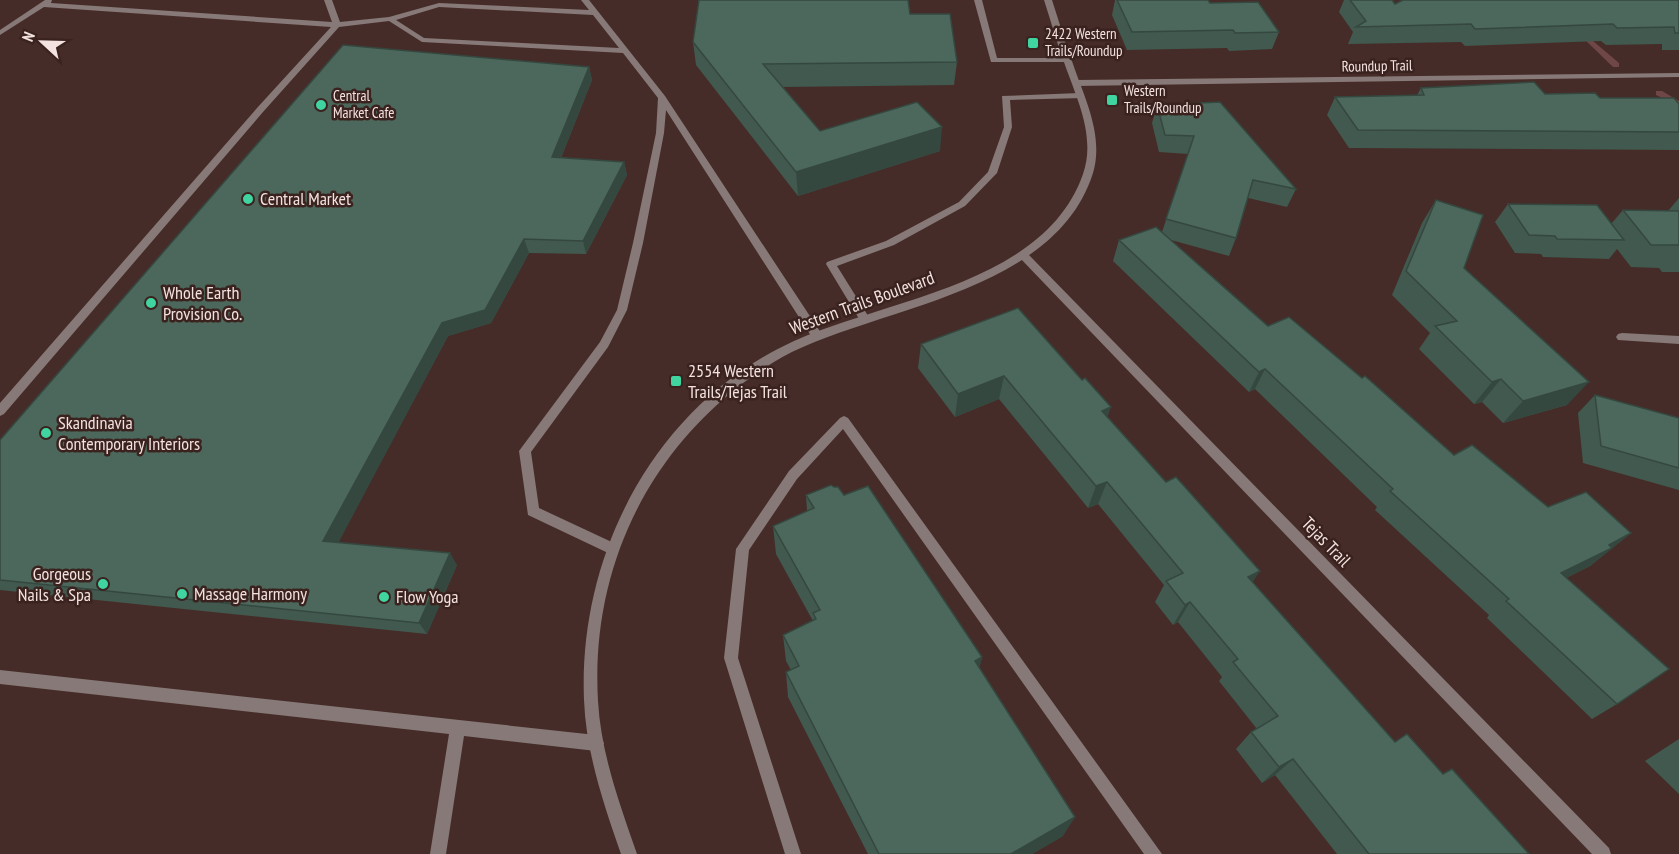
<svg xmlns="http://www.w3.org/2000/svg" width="1679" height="854" viewBox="0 0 1679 854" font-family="'PT Sans Narrow',sans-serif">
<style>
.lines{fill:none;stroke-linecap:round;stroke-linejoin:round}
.stream{fill:#6f4746;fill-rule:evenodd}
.service{fill:#877977;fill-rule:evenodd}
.minor{fill:#877977;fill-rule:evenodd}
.tertiary{fill:#877977;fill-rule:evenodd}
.wall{fill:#41594e}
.shaded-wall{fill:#354840}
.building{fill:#4c675b;stroke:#354840;stroke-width:1.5}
.poi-dot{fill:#40d4a1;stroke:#3a221f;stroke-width:2}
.labels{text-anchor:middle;stroke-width:5;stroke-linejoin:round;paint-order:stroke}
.far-poi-label{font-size:15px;fill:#f3e2e0;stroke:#3a221f;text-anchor:start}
.far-street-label{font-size:15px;fill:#f3e2e0;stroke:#3a221f}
.poi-label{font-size:18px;fill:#f3e2e0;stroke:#3a221f;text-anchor:start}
.street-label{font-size:18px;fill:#f3e2e0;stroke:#3a221f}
</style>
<rect width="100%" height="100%" fill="#452c28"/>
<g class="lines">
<!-- stream -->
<g class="stream">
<path d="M1580,30L1619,63V67H1613L1578,33L1577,32Z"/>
<path d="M1656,91H1662L1679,101V106L1656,95Z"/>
</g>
<!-- service -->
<g class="service">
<path d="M45,0H52L51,3L332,22L324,0H332L340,22L389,17L439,3L589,10L581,0H589L665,96L823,336L821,339H813L666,110L664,133L643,243L627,310L608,347L531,452L539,508L616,544L618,548L616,552L611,554L606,552L528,515L519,451L600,342L617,310L633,243L656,133L658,98L623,53L422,42L389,21L339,27L263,112L4,414L0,416V403L257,108L331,27L44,7L0,35V30ZM439,7L593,15L619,48L424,38L396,20Z"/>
<path d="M974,0H982L997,58H1068L1072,60L1068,62H991Z"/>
<path d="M1080,93L1084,96L1083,98L1010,100L1012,127L997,173L965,206L894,245L837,266L870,319L869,322H861L826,264L827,262L886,241L959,202L988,172L1004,127L1002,96Z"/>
<path d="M844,416L848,418L1162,854H1144L843,429L797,479L749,550L738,658L801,854H785L724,658L736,549L789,471L840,418Z"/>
<path d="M0,670L596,735L601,738L604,743L601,748L596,751L464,736L446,854H430L449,734L0,684Z"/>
</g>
<!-- minor -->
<g class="minor">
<path d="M1679,73V77L1076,86L1072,83L1076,80Z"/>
<path d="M1023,252L1027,253L1609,848L1611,854H1592L1019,257V253Z"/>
<path d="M1622,333L1679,336V344L1618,340L1616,337L1618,334Z"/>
</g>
<!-- tertiary -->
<path class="tertiary" d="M1044,0H1052C1059,21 1065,43 1073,64C1085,99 1104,136 1093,173C1057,287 897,305 803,347C777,358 753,375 732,392C638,469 591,581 598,701C601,754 620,805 637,854H621C604,805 586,753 584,700C578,552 656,404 794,341C887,299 1045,284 1083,174C1096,137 1077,99 1065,65C1057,43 1051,22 1044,0Z"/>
</g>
<!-- wall -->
<g class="wall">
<path d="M1115,0H1208L1210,3L1279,32L1272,49L1229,51L1227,48L1127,50L1112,15Z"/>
<path d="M1344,0H1392L1395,4L1679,0V50H1662V44L1606,45L1601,41L1465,46L1461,42L1348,44L1353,32L1339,12Z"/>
<path d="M910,14L957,62L954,85L783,87L820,131L940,151L798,196L696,65L693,42Z"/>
<path d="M589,67L592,80L561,158L624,162L627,175L586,254L529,253L491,323L448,336L338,542L457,565L427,634L0,590V440Z"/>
<path d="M1421,88L1545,94L1679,104V150L1349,148L1327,115L1335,97L1417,95Z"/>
<path d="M1157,105L1296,189L1287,207L1248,198L1236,238L1229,256L1171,240L1268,326L1454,455L1548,507L1631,533L1590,566L1566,578L1617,704L1592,719L1487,618L1489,615L1375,510L1377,507L1255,389L1249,392L1113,261L1119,240L1162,232L1188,154L1159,152L1152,123Z"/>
<path d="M1679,198V272H1662L1659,268L1631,267L1617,249L1609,259L1543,257L1541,254L1515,253L1495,222L1508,204L1611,224L1623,210L1668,211Z"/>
<path d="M1436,200L1464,268L1567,405L1503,423L1482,402L1474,404L1419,349L1430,333L1392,295L1422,223Z"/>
<path d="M1018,308L1108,417L1252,582L1395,742L1443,774L1529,854H1337L1275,775L1262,783L1236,749L1251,732L1257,729L1219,681L1222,677L1178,622L1173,625L1155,602L1164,585L1098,504L1088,508L999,399L955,417L918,368L921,344Z"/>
<path d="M1595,395L1679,418V490L1583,463L1578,413Z"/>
<path d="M834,487L844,495L982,657L979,669L1063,836L1032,854H868L788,697L786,672L791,670L786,661L783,635L813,621L776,554L773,526L807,511L806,495Z"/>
<path d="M1679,739V794L1645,761Z"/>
</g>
<!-- shaded-wall -->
<g class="shaded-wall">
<path d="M589,67L592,80L556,170L552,157Z"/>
<path d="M942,127L940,151L798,196L796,172Z"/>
<path d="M624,162L627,175L586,254L583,241Z"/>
<path d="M524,239L529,253L491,323L448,336L333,553L323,541L442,323Z"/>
<path d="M1265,369L1255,389L1249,392L1259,372Z"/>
<path d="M1004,376L999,399L955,417L958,394Z"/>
<path d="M1501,379L1482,402L1474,404L1492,382Z"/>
<path d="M1589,382L1567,405L1503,423L1523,401Z"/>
<path d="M1111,407L1103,430L1102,411Z"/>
<path d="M1107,482L1098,504L1088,508L1096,486Z"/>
<path d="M1631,533L1590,566L1540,591L1561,573L1609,545Z"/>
<path d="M450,553L457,565L427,634L419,623Z"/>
<path d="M1260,571L1246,592L1248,577Z"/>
<path d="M1190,602L1178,622L1173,625L1185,605Z"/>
<path d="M982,657L976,683L975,661Z"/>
<path d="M1293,759L1275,775L1262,783L1279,767Z"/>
<path d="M1075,817L1063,836L1032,854H1011Z"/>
</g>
<!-- building -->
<g class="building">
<path d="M699,0H908L910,14H950L957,62L763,64L820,131L917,102L942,127L796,172L693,42Z"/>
<path d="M1117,0H1208L1210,3L1258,2L1279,32L1235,33L1233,30L1132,32Z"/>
<path d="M1350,0H1392L1395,4L1403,0H1679V33H1675L1674,27L1617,28L1613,24L1475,29L1471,24L1356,27L1366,21Z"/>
<path d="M343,45L589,67L552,157L624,162L583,241L524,239L485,310L442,323L323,541L450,553L419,623L0,580V440Z"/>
<path d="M1534,82L1545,94L1595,93L1600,98H1674L1679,104V132L1358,130L1335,97L1424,95L1421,88Z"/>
<path d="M1220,102L1296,189L1253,180L1236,238L1166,219L1194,136L1165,135L1157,105Z"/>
<path d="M1436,200L1483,215L1464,268L1589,382L1523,401L1501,379L1492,382L1435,326L1457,321L1406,271Z"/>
<path d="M1508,204L1597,205L1624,240L1557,239L1555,236L1529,235Z"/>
<path d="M1623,210L1679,211V245H1651Z"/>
<path d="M1156,227L1268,326L1289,317L1362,378L1365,376L1454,455L1472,445L1548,507L1586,492L1631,533L1609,545L1612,548L1561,573L1669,669L1617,704L1506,601L1509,599L1390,491L1393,489L1265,369L1259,372L1119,240Z"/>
<path d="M1018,308L1082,380L1085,378L1111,407L1102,411L1166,482L1176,477L1260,571L1248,577L1395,742L1407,734L1443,774L1452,769L1529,854H1369L1293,759L1279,767L1251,732L1278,716L1233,662L1238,659L1190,602L1185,605L1166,581L1183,573L1107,482L1096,486L1004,376L958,394L921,344Z"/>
<path d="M1595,395L1679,418V468L1601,446Z"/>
<path d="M831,485L834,487H838L844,495L868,486L982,657L975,661L1075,817L1011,854H879L786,672L799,666L783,635L816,619L813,613L820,610L773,526L814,508L806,495Z"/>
</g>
<!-- markers -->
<g class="poi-dot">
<rect x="1027" y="37" width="12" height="12" rx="3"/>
<rect x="1106" y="94" width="12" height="12" rx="3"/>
<circle cx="321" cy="105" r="6"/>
<circle cx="248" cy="199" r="6"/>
<circle cx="151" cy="303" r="6"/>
<rect x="670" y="375" width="12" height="12" rx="3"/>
<circle cx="46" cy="433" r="6"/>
<circle cx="103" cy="584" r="6"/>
<circle cx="182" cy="594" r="6"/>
<circle cx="384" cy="597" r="6"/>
</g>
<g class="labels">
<!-- far-poi labels -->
<g class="far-poi-label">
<text x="1045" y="39">2422 Western<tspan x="1045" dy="17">Trails/Roundup</tspan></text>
<text x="1124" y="96">Western<tspan x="1124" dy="17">Trails/Roundup</tspan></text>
<text x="333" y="101">Central<tspan x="333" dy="17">Market Cafe</tspan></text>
</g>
<!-- far-street labels -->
<g class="far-street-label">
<text transform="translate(1377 66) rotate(-1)" y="5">Roundup Trail</text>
</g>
<!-- poi labels -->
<g class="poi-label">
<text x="260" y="205">Central Market</text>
<text x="163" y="299">Whole Earth<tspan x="163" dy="21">Provision Co.</tspan></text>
<text x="688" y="377">2554 Western<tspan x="688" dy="21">Trails/Tejas Trail</tspan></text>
<text x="58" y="429">Skandinavia<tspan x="58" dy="21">Contemporary Interiors</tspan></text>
<text x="91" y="580" text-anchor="end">Gorgeous<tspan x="91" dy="21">Nails &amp; Spa</tspan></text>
<text x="194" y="600">Massage Harmony</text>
<text x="396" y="603">Flow Yoga</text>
</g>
<!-- street labels -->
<g class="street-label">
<text transform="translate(862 303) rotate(-20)" y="6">Western Trails Boulevard</text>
<text transform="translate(1326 542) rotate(46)" y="6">Tejas Trail</text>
</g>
</g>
<!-- north arrow -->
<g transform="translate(42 42) rotate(292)" stroke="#3a221f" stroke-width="4.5" paint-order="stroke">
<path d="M0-4.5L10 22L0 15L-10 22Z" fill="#f3e2e0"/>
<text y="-9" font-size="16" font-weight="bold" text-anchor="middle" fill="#f3e2e0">N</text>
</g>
</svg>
